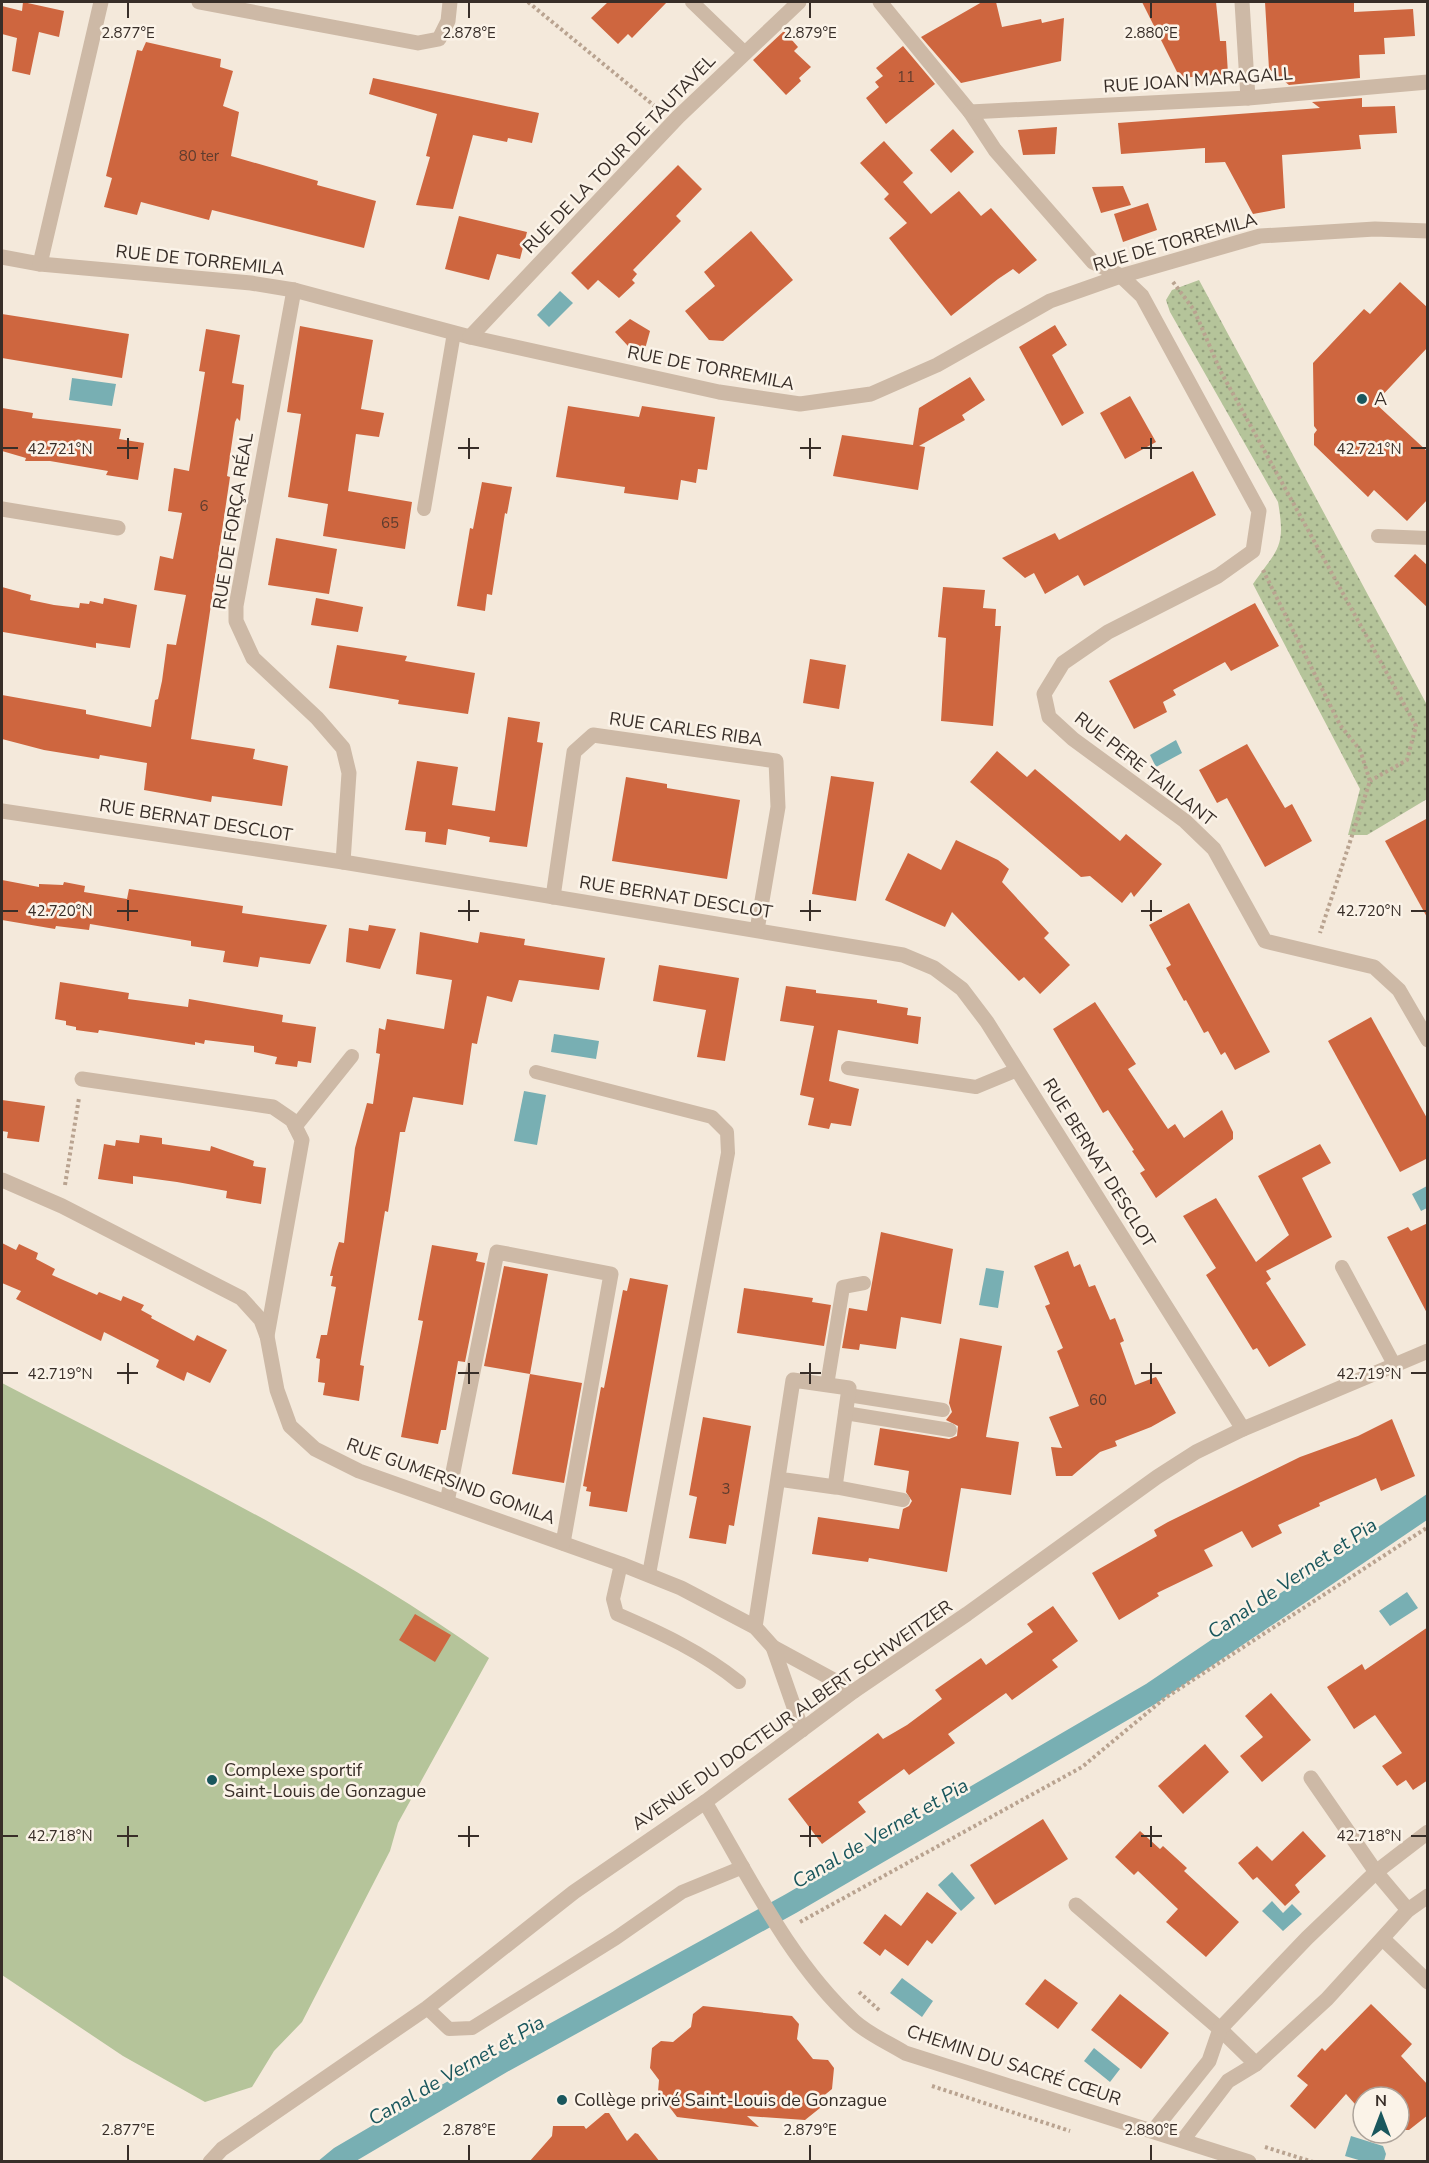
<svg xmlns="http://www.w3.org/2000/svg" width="1429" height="2163" viewBox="0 0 1429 2163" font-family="'Nunito Sans',sans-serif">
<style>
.grass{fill:url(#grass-dots)}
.park{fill:#b5c49a}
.water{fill:#78afb3}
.building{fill:#ce663f}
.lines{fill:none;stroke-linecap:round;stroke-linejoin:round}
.path{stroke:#b9a390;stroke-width:4;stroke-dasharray:3 3;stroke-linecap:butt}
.lane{stroke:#cdb9a6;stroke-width:14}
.street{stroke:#cdb9a6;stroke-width:15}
.ticks{fill:none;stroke:#382e28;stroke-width:2}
.poi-dot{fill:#1a575d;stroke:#fbf3e8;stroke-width:2}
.labels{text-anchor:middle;stroke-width:5;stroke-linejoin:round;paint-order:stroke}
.number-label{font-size:15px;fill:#5e3c2e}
.street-label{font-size:18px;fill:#382e28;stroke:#fbf3e8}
.poi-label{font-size:18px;fill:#382e28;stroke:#fbf3e8;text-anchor:start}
.water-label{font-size:20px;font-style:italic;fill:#1a575d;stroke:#fbf3e8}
.ticks-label{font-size:15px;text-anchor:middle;fill:#382e28;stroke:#fbf3e8;stroke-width:5;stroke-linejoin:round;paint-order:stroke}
</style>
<defs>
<pattern id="grass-dots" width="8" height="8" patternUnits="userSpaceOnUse" patternTransform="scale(1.5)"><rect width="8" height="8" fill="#b5c49a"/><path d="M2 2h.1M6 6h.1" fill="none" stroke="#94a07e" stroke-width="1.8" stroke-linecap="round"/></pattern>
</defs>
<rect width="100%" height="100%" fill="#f4e9db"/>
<!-- grass -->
<path class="grass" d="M1199,280L1427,705V799L1367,835H1348L1360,789L1253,584C1278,548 1286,548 1278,502L1170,312L1166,300L1172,290Z"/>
<!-- park -->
<path class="park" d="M2,1383C167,1469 337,1549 489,1658L398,1823L390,1851L302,2022L274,2051L252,2087L205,2102L123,2056L2,1975Z"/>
<!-- water -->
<g class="water">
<path d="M560,291L573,303L549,327L537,315Z"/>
<path d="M72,378L116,384L112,406L69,400Z"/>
<path d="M1176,740L1182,753L1156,767L1150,755Z"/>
<path d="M554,1034L599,1041L596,1059L551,1052Z"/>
<path d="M524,1091L546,1095L537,1145L514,1141Z"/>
<path d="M1427,1186V1208L1421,1211L1412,1194Z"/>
<path d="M986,1268L1004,1271L998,1308L979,1305Z"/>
<path d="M1427,1494V1520L1157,1703L796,1913L507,2072L356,2161L317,2162L334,2148L496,2053L786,1894L1146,1684Z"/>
<path d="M1407,1592L1418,1608L1390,1626L1379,1611Z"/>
<path d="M952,1872L975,1898L961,1911L938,1885Z"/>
<path d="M1272,1901L1283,1913L1292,1904L1302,1914L1283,1931L1262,1911Z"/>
<path d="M902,1978L933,2001L922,2017L890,1993Z"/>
<path d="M1094,2048L1120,2069L1110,2082L1084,2061Z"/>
<path d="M1351,2136L1383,2146L1386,2154L1384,2161H1362L1345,2156Z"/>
</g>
<!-- building -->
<g class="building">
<path d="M23,2L64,11L59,37L39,32L30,75L12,71L17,38L2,34V6L22,11Z"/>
<path d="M608,2H667L632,38L628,34L618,44L591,18Z"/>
<path d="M982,2H996L1002,27L1041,19L1042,23L1064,18L1061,61L961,83L921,37Z"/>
<path d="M1142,2H1216L1220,41H1226L1228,74L1180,78Z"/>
<path d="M1265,2H1354V12L1413,9L1415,36L1384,38L1385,54L1359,55L1360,78L1289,85L1269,69Z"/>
<path d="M784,31L798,47L794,51L811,67L799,78L801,81L786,95L753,60Z"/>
<path d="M146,42L221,59L220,67L233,71L223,106L239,112L231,156L318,181L317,185L376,201L364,248L212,210L209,220L141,202L137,215L104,207L112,178L106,176L137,50L142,51Z"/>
<path d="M903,46L935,84L886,124L866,98L879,87L875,82L883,76L876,68Z"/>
<path d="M373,78L539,113L532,143L508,138L507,142L473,135L453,209L416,205L430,157L426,156L437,114L369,94Z"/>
<path d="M1362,98V107L1395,106L1397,133L1359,135L1361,149L1282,155L1285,208L1253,214L1225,162L1205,163V148L1121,154L1118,123L1320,108L1312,102Z"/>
<path d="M1057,127L1055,154L1023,155L1018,130Z"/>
<path d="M953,129L974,152L951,173L930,150Z"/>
<path d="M884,141L913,173L903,182L931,214L959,191L981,216L991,208L1037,260L1019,274L1013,269L998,279L951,316L889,238L907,223L884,199L889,194L860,163Z"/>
<path d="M678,165L702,189L676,216L681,221L633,270L637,274L632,280L635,283L619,298L598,280L588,290L571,273Z"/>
<path d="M1123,186L1131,205L1101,213L1092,187Z"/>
<path d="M1148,203L1157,230L1123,242L1114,214Z"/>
<path d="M459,216L527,232L520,259L497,254L489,280L445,269Z"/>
<path d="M751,231L793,280L723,341L709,340L685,311L715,286L704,272Z"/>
<path d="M1400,282L1428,308V347L1375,403L1428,452V499L1407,521L1374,490L1368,497L1314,445V434L1317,430L1314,426L1313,363L1364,309L1370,314Z"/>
<path d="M2,314L129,334L122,378L2,358Z"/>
<path d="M630,319L650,331L645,349L628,346L615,332Z"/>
<path d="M1055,325L1067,345L1052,355L1084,413L1062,426L1019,347Z"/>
<path d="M300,326L373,340L361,409L384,413L379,437L356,434L348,491L412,502L405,549L323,536L328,504L288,497L301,414L287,412Z"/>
<path d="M206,329L240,335L232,383L244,385L240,421L237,418L235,422L227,476L230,477L191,739L255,749L253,759L288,766L282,806L212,796L211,802L144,790L147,763L100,755L99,759L44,750L2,739V695L86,710V714L151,727L155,700L158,699L162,681L167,644L176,645L186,595L154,590L160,556L173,559L182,513L168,511L174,468L189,471L205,372L199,371Z"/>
<path d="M970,377L985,400L962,415L965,420L919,446L925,447L918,490L833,476L842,435L913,445L919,408Z"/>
<path d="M1130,396L1156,442L1125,459L1100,413Z"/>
<path d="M568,406L639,417L642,406L715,417L707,470L698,469L696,483L681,480L678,500L624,493L625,487L556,477Z"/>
<path d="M2,408L33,413L32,418L121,429L119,439L144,443L138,480L106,475L108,471L50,461H25L26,458L2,451Z"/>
<path d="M1193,471L1216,515L1084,586L1078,575L1045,594L1034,573L1025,578L1002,558L1055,533L1059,540Z"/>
<path d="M482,482L512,487L507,514L505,513L492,595L487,594L485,611L457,606L470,528L473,529Z"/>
<path d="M276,538L337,549L329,594L268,585Z"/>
<path d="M1415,554L1428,566V608L1394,576Z"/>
<path d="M2,587L31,595L30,600L54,605L79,608L80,603L89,604L90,601L103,604L104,598L137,605L130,648L96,643V648L3,632Z"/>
<path d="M943,587L985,590L983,608L996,609L995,626H1001L993,726L941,721L946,638L938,637Z"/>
<path d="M316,598L363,607L358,632L311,625Z"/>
<path d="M1255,603L1279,646L1231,671L1225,662L1173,690L1176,695L1163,702L1167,712L1134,729L1109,681Z"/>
<path d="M337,645L407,656L405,661L475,673L468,714L398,704L399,700L329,688Z"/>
<path d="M810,659L846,665L839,709L803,703Z"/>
<path d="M508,717L540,722L537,742L543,743L527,847L489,842L490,837L448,829L446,845L425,842L426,832L405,830L417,761L458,767L452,805L495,811Z"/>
<path d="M1247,744L1285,808L1292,804L1312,841L1265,867L1227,798L1217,803L1199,770Z"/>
<path d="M997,751L1027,777L1035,769L1120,841L1126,834L1162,864L1134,897L1131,892L1122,903L1090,876L1081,877L970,782Z"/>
<path d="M831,776L874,782L856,901L812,894Z"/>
<path d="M626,777L667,784V788L740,800L727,879L612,861Z"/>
<path d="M1428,818V919L1385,841Z"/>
<path d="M956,840L998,860L1009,869L1002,882L1049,933L1044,938L1070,965L1040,994L1024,977L1019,981L952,912L945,927L885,900L908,853L941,870Z"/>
<path d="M2,880L39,887V884L63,885L64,882L85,886L84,892L127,899L129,889L243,906L242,913L327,925L310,964L260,957L258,967L223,962L225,951L191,946V941L90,924L89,930L56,926L55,929L2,920Z"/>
<path d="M1189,903L1270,1052L1235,1070L1225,1052L1221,1055L1208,1031L1204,1033L1186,1000L1184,1001L1166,968L1171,965L1149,925Z"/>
<path d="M369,925L396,929L380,969L346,962L349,928L368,931Z"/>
<path d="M420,932L478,943L480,932L525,939L524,945L605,958L599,990L519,980L512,1002L487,996L477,1044L472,1043L463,1105L413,1097L405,1132H400L388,1212L385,1211L360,1365L364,1366L359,1401L323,1395L325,1383L318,1382L320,1359L316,1358L321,1335H327L336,1287L331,1286L333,1276H330L336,1251L339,1242L344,1243L355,1148L367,1103L373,1104L380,1054L376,1053L379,1028L385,1030L387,1019L444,1029L452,980L416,974Z"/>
<path d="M659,965L739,978L725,1061L697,1057L706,1010L653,1001Z"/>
<path d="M60,982L129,993L128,999L188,1007L189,999L283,1015L282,1022L316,1027L311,1063L298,1061L297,1067L275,1064L277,1057L254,1052V1046L205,1040L204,1044L195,1042V1045L99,1030L98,1033L76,1030V1027L66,1025V1021L55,1019Z"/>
<path d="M786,986L816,990V993L877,1000V1003L908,1008L907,1015L921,1017L918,1044L838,1030L829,1081L859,1089L851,1126L831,1123L829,1129L808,1125L814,1098L800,1095L814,1026L780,1021Z"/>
<path d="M1095,1002L1136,1064L1128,1069L1168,1129L1175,1124L1184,1138L1222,1110L1233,1132V1139L1156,1198L1140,1173L1145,1170L1132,1151L1134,1150L1108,1110L1103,1113L1053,1029Z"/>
<path d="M1371,1017L1428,1120V1158L1400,1172L1328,1041Z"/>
<path d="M2,1100L45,1106L39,1142L7,1138L8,1132L2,1131Z"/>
<path d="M140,1135L162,1138V1144L210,1151L211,1146L254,1161L253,1166L266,1168L261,1204L226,1198L227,1191L177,1182L133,1176V1184L98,1179L104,1144L115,1146L116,1140L139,1143Z"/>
<path d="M1320,1144L1331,1163L1302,1178L1332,1237L1266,1271L1271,1279L1266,1283L1306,1345L1269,1367L1257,1348L1253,1350L1206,1275L1216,1268L1183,1216L1216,1198L1256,1262L1289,1235L1258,1176Z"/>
<path d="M1428,1223V1315L1387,1237L1408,1227L1411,1231Z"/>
<path d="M881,1232L953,1249L941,1324L901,1317L896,1349L860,1344L859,1350L842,1348L849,1308L867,1311Z"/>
<path d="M2,1243L16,1250L19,1244L38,1253L36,1259L55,1269L52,1275L97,1295L99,1292L121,1301L123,1296L144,1305L141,1310L152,1316L151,1318L194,1341L197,1335L227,1350L210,1383L187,1372L184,1381L156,1367L159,1360L104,1332L101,1341L16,1299L21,1291L2,1283Z"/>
<path d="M432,1245L478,1253L476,1261L485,1263L465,1362L458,1361L446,1430H441L438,1444L401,1437L423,1321L418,1320Z"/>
<path d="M1068,1251L1074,1267L1080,1264L1089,1287L1095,1285L1110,1320L1115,1318L1124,1341L1120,1343L1135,1385L1156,1377L1176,1413L1151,1427L1115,1441L1117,1446L1100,1452L1072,1476H1056L1051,1447L1062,1448L1049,1417L1079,1406L1057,1351L1063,1348L1045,1306L1050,1304L1034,1266Z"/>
<path d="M504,1266L548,1274L530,1374L484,1366Z"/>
<path d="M630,1278L668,1285L627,1512L589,1506L591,1492L586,1491L587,1487L583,1486L601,1387L604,1388L623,1290L627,1291Z"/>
<path d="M744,1288L813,1298L812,1302L831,1305L824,1346L737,1333Z"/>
<path d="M960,1338L1002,1346L986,1437L1019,1442L1011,1495L961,1488L947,1572L869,1558L868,1562L812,1554L818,1517L899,1529L903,1509L909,1506L912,1501L906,1492L909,1471L874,1465L880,1428L949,1439L957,1436L958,1426L946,1420L952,1412L949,1403Z"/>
<path d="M530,1374L582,1383L564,1483L512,1474Z"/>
<path d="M703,1417L751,1426L734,1526L729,1525L726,1544L689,1538L697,1497L689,1495Z"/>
<path d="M1392,1419L1415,1476L1381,1491L1376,1478L1319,1503L1320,1506L1278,1525L1282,1533L1252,1548L1242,1531L1204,1550L1213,1566L1157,1593L1159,1596L1119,1620L1092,1573L1157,1536L1154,1530L1168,1522L1300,1457L1358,1436Z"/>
<path d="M1053,1606L1078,1641L1052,1660L1058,1667L1012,1700L1006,1693L948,1734L955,1743L909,1775L904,1769L858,1802L866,1812L822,1844L788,1799L878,1733L883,1739L907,1725L942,1699L935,1690L981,1658L986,1665L1033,1632L1027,1624Z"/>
<path d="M415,1614L451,1635L435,1662L399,1640Z"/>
<path d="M1428,1627V1780L1413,1790L1406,1780L1397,1786L1382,1766L1402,1753L1375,1715L1354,1729L1327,1687L1362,1664L1365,1670Z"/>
<path d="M1271,1693L1311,1740L1262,1782L1240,1756L1263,1737L1245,1716Z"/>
<path d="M1205,1744L1229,1772L1183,1814L1158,1786Z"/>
<path d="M1043,1819L1068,1859L995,1905L970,1865Z"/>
<path d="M1140,1831L1160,1849L1163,1846L1187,1868L1184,1871L1239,1922L1206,1957L1166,1922L1178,1909L1138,1871L1134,1875L1115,1857Z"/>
<path d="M1303,1831L1326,1856L1295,1885L1300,1892L1285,1906L1257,1877L1253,1880L1238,1863L1257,1846L1272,1861Z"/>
<path d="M927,1892L957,1913L932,1944L927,1940L908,1966L885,1949L880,1956L863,1943L885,1914L901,1926Z"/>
<path d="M1045,1979L1078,2003L1058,2029L1025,2004Z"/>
<path d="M1120,1994L1169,2033L1141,2069L1091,2030Z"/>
<path d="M1371,2004L1412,2044L1401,2056L1428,2085V2115L1409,2130H1401L1399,2097H1363V2113L1346,2094L1315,2129L1290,2106L1308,2085L1297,2076L1322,2048L1325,2051Z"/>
<path d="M703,2006L792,2016L799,2024L797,2039L813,2059L828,2060L834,2068L832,2089L821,2098L820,2108L805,2120L747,2116L759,2127L677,2117L658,2092L659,2080L650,2068L652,2048L661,2041L673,2042L691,2027L693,2014Z"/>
<path d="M605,2113H609L627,2141L635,2133L638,2134L660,2162H529L552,2136L553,2126H584L586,2129Z"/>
</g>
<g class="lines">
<!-- path -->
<g class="path">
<path d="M528,2L657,108"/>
<path d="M1173,282L1194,310L1221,372L1416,726L1407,760L1370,781"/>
<path d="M1263,570L1340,725L1360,750L1370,781L1320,933"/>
<path d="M65,1185L79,1098"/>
<path d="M800,1922L1082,1767L1165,1698L1428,1527"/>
<path d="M859,1992L880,2011"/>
<path d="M932,2086L1070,2131"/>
<path d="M1265,2147L1313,2162"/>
</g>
<!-- lane -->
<g class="lane">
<path d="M692,2L745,53"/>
<path d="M424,509L454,333"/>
<path d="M1378,536L1428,538"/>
<path d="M848,1068L976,1087L1017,1070"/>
<path d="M536,1072L712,1117L727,1132L728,1153L649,1574"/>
<path d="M295,1127L352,1056"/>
<path d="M1342,1267L1395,1366"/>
<path d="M827,1385L843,1287L864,1283"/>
<path d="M848,1395L943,1410"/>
<path d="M845,1413L950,1430"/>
<path d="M835,1487L903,1500"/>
<path d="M621,1564L613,1599L617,1614C661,1633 702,1652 739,1682"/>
<path d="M427,2008L449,2029L472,2028L616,1938L682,1892L743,1867"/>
</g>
<!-- street -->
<g class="street">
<path d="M199,2L418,43L439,39L448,21L450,2"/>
<path d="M880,2L970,112L995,150L1093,262L1121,276L1142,296L1259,511L1253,551L1218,576L1108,632L1063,663L1044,694L1049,717L1073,739L1185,821L1214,849L1265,941L1374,967L1399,990L1428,1040"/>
<path d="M1242,2L1248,98"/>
<path d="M970,112L1248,98L1428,82"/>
<path d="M2,257L40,264L251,283L294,290L470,337L719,392L800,404L871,394L937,365L1050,301L1121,276L1260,236L1375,229L1428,231"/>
<path d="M40,264L101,2"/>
<path d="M294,290L236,606V621L253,658L317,718L343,748L349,773L343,862"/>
<path d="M470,337L678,117L799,2"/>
<path d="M2,509L118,528"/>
<path d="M2,811L343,862L903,955L934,968L962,989L987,1022L1243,1429"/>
<path d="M553,897L574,752L593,735L776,761L778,807L757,930"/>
<path d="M82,1079L273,1107L292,1120L302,1140L267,1336"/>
<path d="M2,1180L62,1206L241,1298L261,1320L267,1336L277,1390L290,1426L315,1449L359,1471L621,1564L681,1588L755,1627L773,1647L854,1691"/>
<path d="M447,1502L497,1252L611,1274L563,1543"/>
<path d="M755,1627L793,1380L849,1388L835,1487L778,1479"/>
<path d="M773,1647L802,1730"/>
<path d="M1311,1778L1376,1872L1408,1910"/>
<path d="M705,1802C750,1878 789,1961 854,2021C868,2034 889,2043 905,2053L1249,2162"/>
<path d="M1076,1905L1220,2029L1256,2064"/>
<path d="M1383,1939L1428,1982"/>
<path d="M1153,2131L1209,2061L1220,2029L1307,1938L1376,1872L1428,1832"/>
<path d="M1183,2140L1228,2081L1256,2064L1327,1999L1408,1910L1428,1896"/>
<path d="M210,2162L222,2149L427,2008L574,1892L705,1802L854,1691L967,1614L1157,1477L1196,1452L1243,1429L1428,1351"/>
</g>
</g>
<!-- ticks -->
<path class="ticks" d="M128,3V18M469,3V18M810,3V18M1151,3V18M128,438V459M469,438V459M810,438V459M1151,438V459M3,448H18M117,448H138M458,448H479M800,448H821M1141,448H1162M1411,448H1426M128,900V921M469,900V921M810,900V921M1151,900V921M3,911H18M117,911H138M458,911H479M800,911H821M1141,911H1162M1411,911H1426M128,1363V1384M469,1363V1384M810,1363V1384M1151,1363V1384M3,1373H18M117,1373H138M458,1373H479M800,1373H821M1141,1373H1162M1411,1373H1426M128,1826V1847M469,1826V1847M810,1826V1847M1151,1826V1847M3,1836H18M117,1836H138M458,1836H479M800,1836H821M1141,1836H1162M1411,1836H1426M128,2145V2160M469,2145V2160M810,2145V2160M1151,2145V2160"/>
<!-- markers -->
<g class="poi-dot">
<circle cx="1362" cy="399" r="6"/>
<circle cx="212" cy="1780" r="6"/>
<circle cx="562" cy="2100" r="6"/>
</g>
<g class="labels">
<!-- number labels -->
<g class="number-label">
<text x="906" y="82">11</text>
<text x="199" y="161">80 ter</text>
<text x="204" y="511">6</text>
<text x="390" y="528">65</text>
<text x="1098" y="1405">60</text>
<text x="726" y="1494">3</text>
</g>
<!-- street labels -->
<g class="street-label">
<text transform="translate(1198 80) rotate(-4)" y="6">RUE JOAN MARAGALL</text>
<text transform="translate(619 154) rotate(-46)" y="6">RUE DE LA TOUR DE TAUTAVEL</text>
<text transform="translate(1175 242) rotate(-16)" y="6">RUE DE TORREMILA</text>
<text transform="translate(200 260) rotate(6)" y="6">RUE DE TORREMILA</text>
<text transform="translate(711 368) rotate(11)" y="6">RUE DE TORREMILA</text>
<text transform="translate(233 521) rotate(-81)" y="6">RUE DE FORÇA RÉAL</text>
<text transform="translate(686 729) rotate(8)" y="6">RUE CARLES RIBA</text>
<text transform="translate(1145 769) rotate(38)" y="6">RUE PERE TAILLANT</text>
<text transform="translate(196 820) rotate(9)" y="6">RUE BERNAT DESCLOT</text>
<text transform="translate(676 897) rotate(9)" y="6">RUE BERNAT DESCLOT</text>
<text transform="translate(1099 1163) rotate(58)" y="6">RUE BERNAT DESCLOT</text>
<text transform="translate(451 1481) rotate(20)" y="6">RUE GUMERSIND GOMILA</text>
<text transform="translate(792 1715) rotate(-35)" y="6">AVENUE DU DOCTEUR ALBERT SCHWEITZER</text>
<text transform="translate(1014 2065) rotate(18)" y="6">CHEMIN DU SACRÉ CŒUR</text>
</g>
<!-- poi labels -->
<g class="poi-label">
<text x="1374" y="405">A</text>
<text x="224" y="1776">Complexe sportif<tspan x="224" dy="21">Saint-Louis de Gonzague</tspan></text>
<text x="574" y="2106">Collège privé Saint-Louis de Gonzague</text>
</g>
<!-- water labels -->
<g class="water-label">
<text transform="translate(1292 1578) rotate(-34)" y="7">Canal de Vernet et Pia</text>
<text transform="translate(880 1833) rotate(-30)" y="7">Canal de Vernet et Pia</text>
<text transform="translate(456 2070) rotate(-30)" y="7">Canal de Vernet et Pia</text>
</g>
</g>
<g class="ticks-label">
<text x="128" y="38">2.877°E</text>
<text x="469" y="38">2.878°E</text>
<text x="810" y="38">2.879°E</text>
<text x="1151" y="38">2.880°E</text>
<text x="60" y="454">42.721°N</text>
<text x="1369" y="454">42.721°N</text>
<text x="60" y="916">42.720°N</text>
<text x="1369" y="916">42.720°N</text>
<text x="60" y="1379">42.719°N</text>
<text x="1369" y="1379">42.719°N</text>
<text x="60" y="1841">42.718°N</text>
<text x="1369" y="1841">42.718°N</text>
<text x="128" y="2135">2.877°E</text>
<text x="469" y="2135">2.878°E</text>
<text x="810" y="2135">2.879°E</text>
<text x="1151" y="2135">2.880°E</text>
</g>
<!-- border -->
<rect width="1429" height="2163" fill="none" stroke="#382e28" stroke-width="6"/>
<!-- north arrow -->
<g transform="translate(1381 2115)"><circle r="28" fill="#fbf3e8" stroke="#ada49b" stroke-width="1.5"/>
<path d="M0-4.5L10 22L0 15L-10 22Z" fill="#1a575d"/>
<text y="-9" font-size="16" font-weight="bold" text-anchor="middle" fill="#382e28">N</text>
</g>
</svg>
